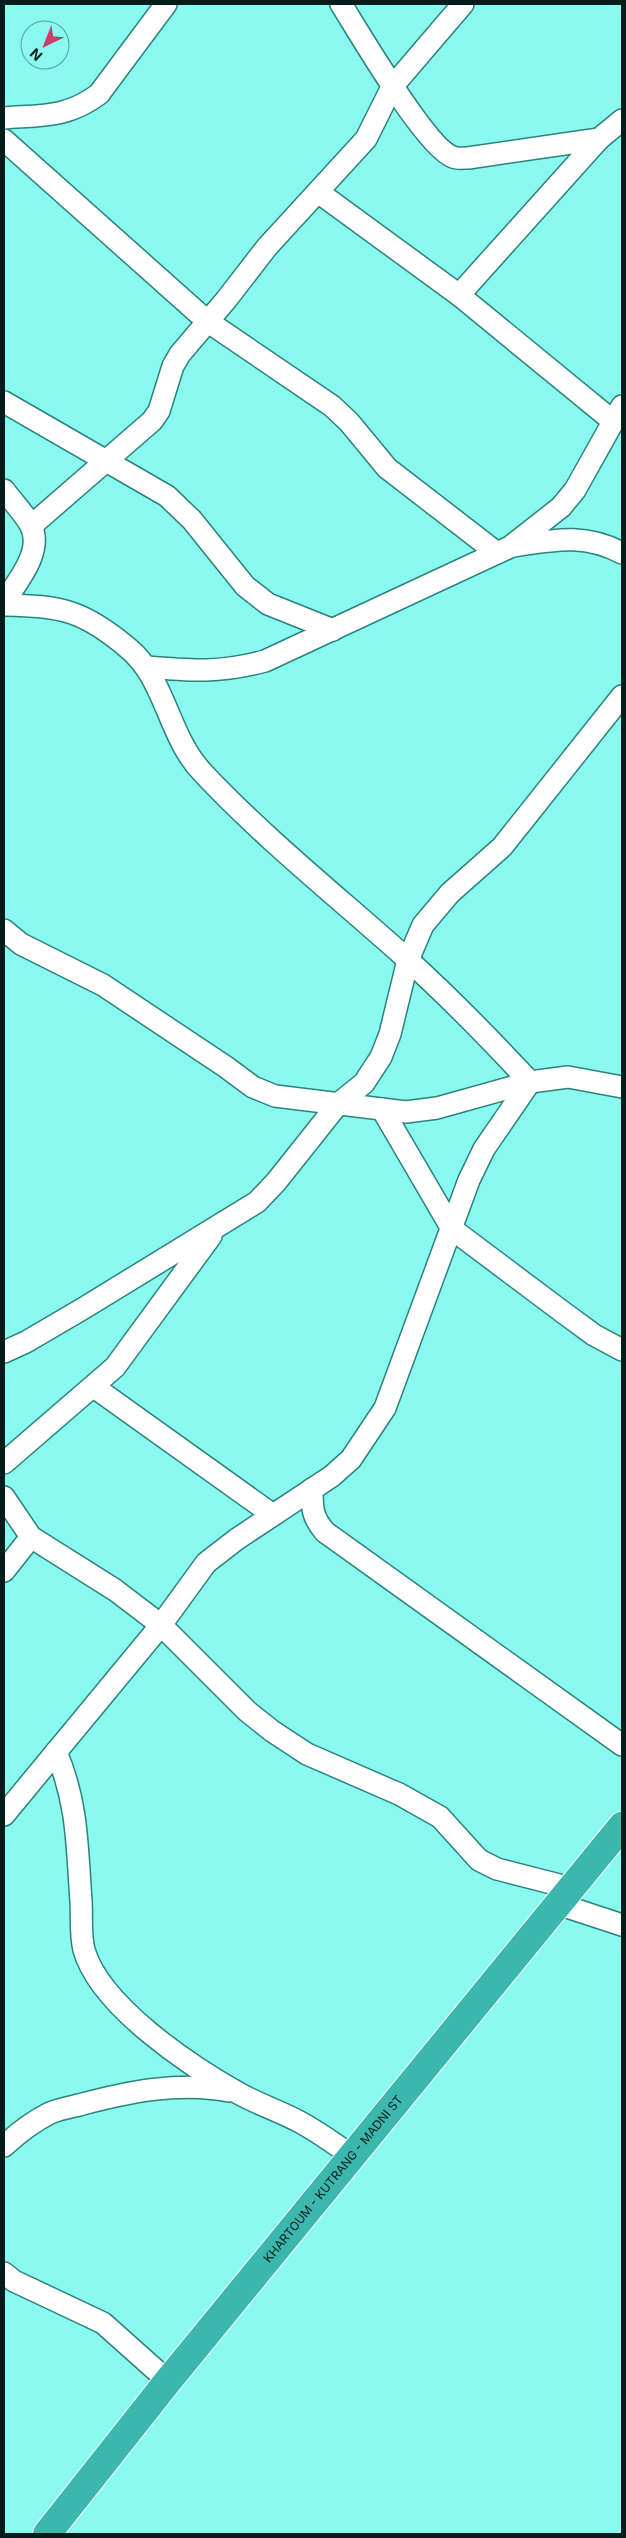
<svg xmlns="http://www.w3.org/2000/svg" width="626" height="2538" viewBox="0 0 626 2538" font-family="Inter,sans-serif">
<style>
.lines{fill:none;stroke-linecap:round;stroke-linejoin:round}
.street-casing{stroke:#2a837c;stroke-width:24}
.highway-casing{stroke:#fff;stroke-width:30}
.street{stroke:#fff;stroke-width:21}
.highway{stroke:#3cb7ae;stroke-width:28}
.labels{text-anchor:middle;stroke-width:5;stroke-linejoin:round;paint-order:stroke}
.street-label{font-size:12px;fill:#041c1a;stroke:#8af9ef}
</style>
<rect width="100%" height="100%" fill="#8af9ef"/>
<g class="lines">
<defs>
<g id="street">
<path d="M341,4C358,31 427,149 453,157C457,159 464,158 468,158L599,139"/>
<path d="M4,118C42,115 67,118 99,94L166,4"/>
<path d="M4,140L207,321L332,406L349,422L387,468L497,553"/>
<path d="M318,192L459,295L614,422"/>
<path d="M459,295L599,139L622,120"/>
<path d="M4,402L167,496L192,520L245,586L268,604L333,630"/>
<path d="M4,490C12,501 23,512 30,524C45,550 17,582 4,602"/>
<path d="M31,526L152,421L159,411L173,366L180,354L226,300L267,247L366,139L392,87L463,4"/>
<path d="M513,546C554,540 584,533 622,553"/>
<path d="M4,605C61,606 83,610 128,648C166,679 168,737 203,773C266,840 339,898 407,959C450,998 490,1039 530,1082"/>
<path d="M147,667C193,671 220,673 265,661L510,547L561,507L575,490L622,406"/>
<path d="M4,930L21,944L103,985L226,1067L253,1087L275,1096L406,1112L437,1108L530,1082L568,1077L622,1087"/>
<path d="M382,1109L452,1229L564,1313L594,1335L622,1350"/>
<path d="M4,1352L26,1342L84,1308L257,1202L276,1182L338,1104L364,1083L381,1057L390,1034L408,960L423,925L450,893L502,847L622,696"/>
<path d="M94,1387L273,1515"/>
<path d="M4,1463L115,1367L211,1236"/>
<path d="M312,1489C312,1508 312,1517 325,1532L622,1745"/>
<path d="M4,1497L31,1537L115,1590L161,1625L247,1711L272,1731L307,1754L399,1794L440,1817L479,1860L497,1869L571,1888"/>
<path d="M4,1571L31,1537"/>
<path d="M56,1752C78,1803 77,1847 81,1901C82,1916 80,1935 84,1950C100,2006 190,2066 240,2094C258,2104 279,2111 298,2121C317,2131 335,2144 352,2156"/>
<path d="M4,1815L161,1625L206,1563L237,1539L332,1476L351,1459L385,1408L469,1180L484,1149L530,1082"/>
<path d="M558,1904L622,1925"/>
<path d="M4,2146C18,2133 32,2122 50,2113C59,2109 70,2107 79,2105C127,2092 180,2081 229,2091"/>
<path d="M4,2273L14,2281L103,2323L168,2381"/>
</g>
<g id="highway">
<path id="s1" d="M47,2534L168,2381L622,1826"/>
</g>
</defs>
<!-- street casing -->
<use href="#street" class="street-casing"/>
<!-- highway casing -->
<use href="#highway" class="highway-casing"/>
<!-- street -->
<use href="#street" class="street"/>
<!-- highway -->
<use href="#highway" class="highway"/>
</g>
<g class="labels">
<!-- street labels -->
<g class="street-label">
<text dy="4" stroke="none"><textPath href="#s1" startOffset="456">KHARTOUM - KUTRANG - MADNI ST</textPath></text>
</g>
</g>
<!-- border -->
<rect width="626" height="2538" fill="none" stroke="#041c1a" stroke-width="10"/>
<!-- north arrow -->
<g transform="translate(45 45) rotate(223)"><circle r="24" fill="#8af9ef" stroke="#54a19a"/>
<path d="M0-4L9 19L0 12L-9 19Z" fill="#cd3e67"/>
<text y="-8" font-size="14" font-weight="bold" text-anchor="middle" fill="#041c1a">N</text>
</g>
</svg>
